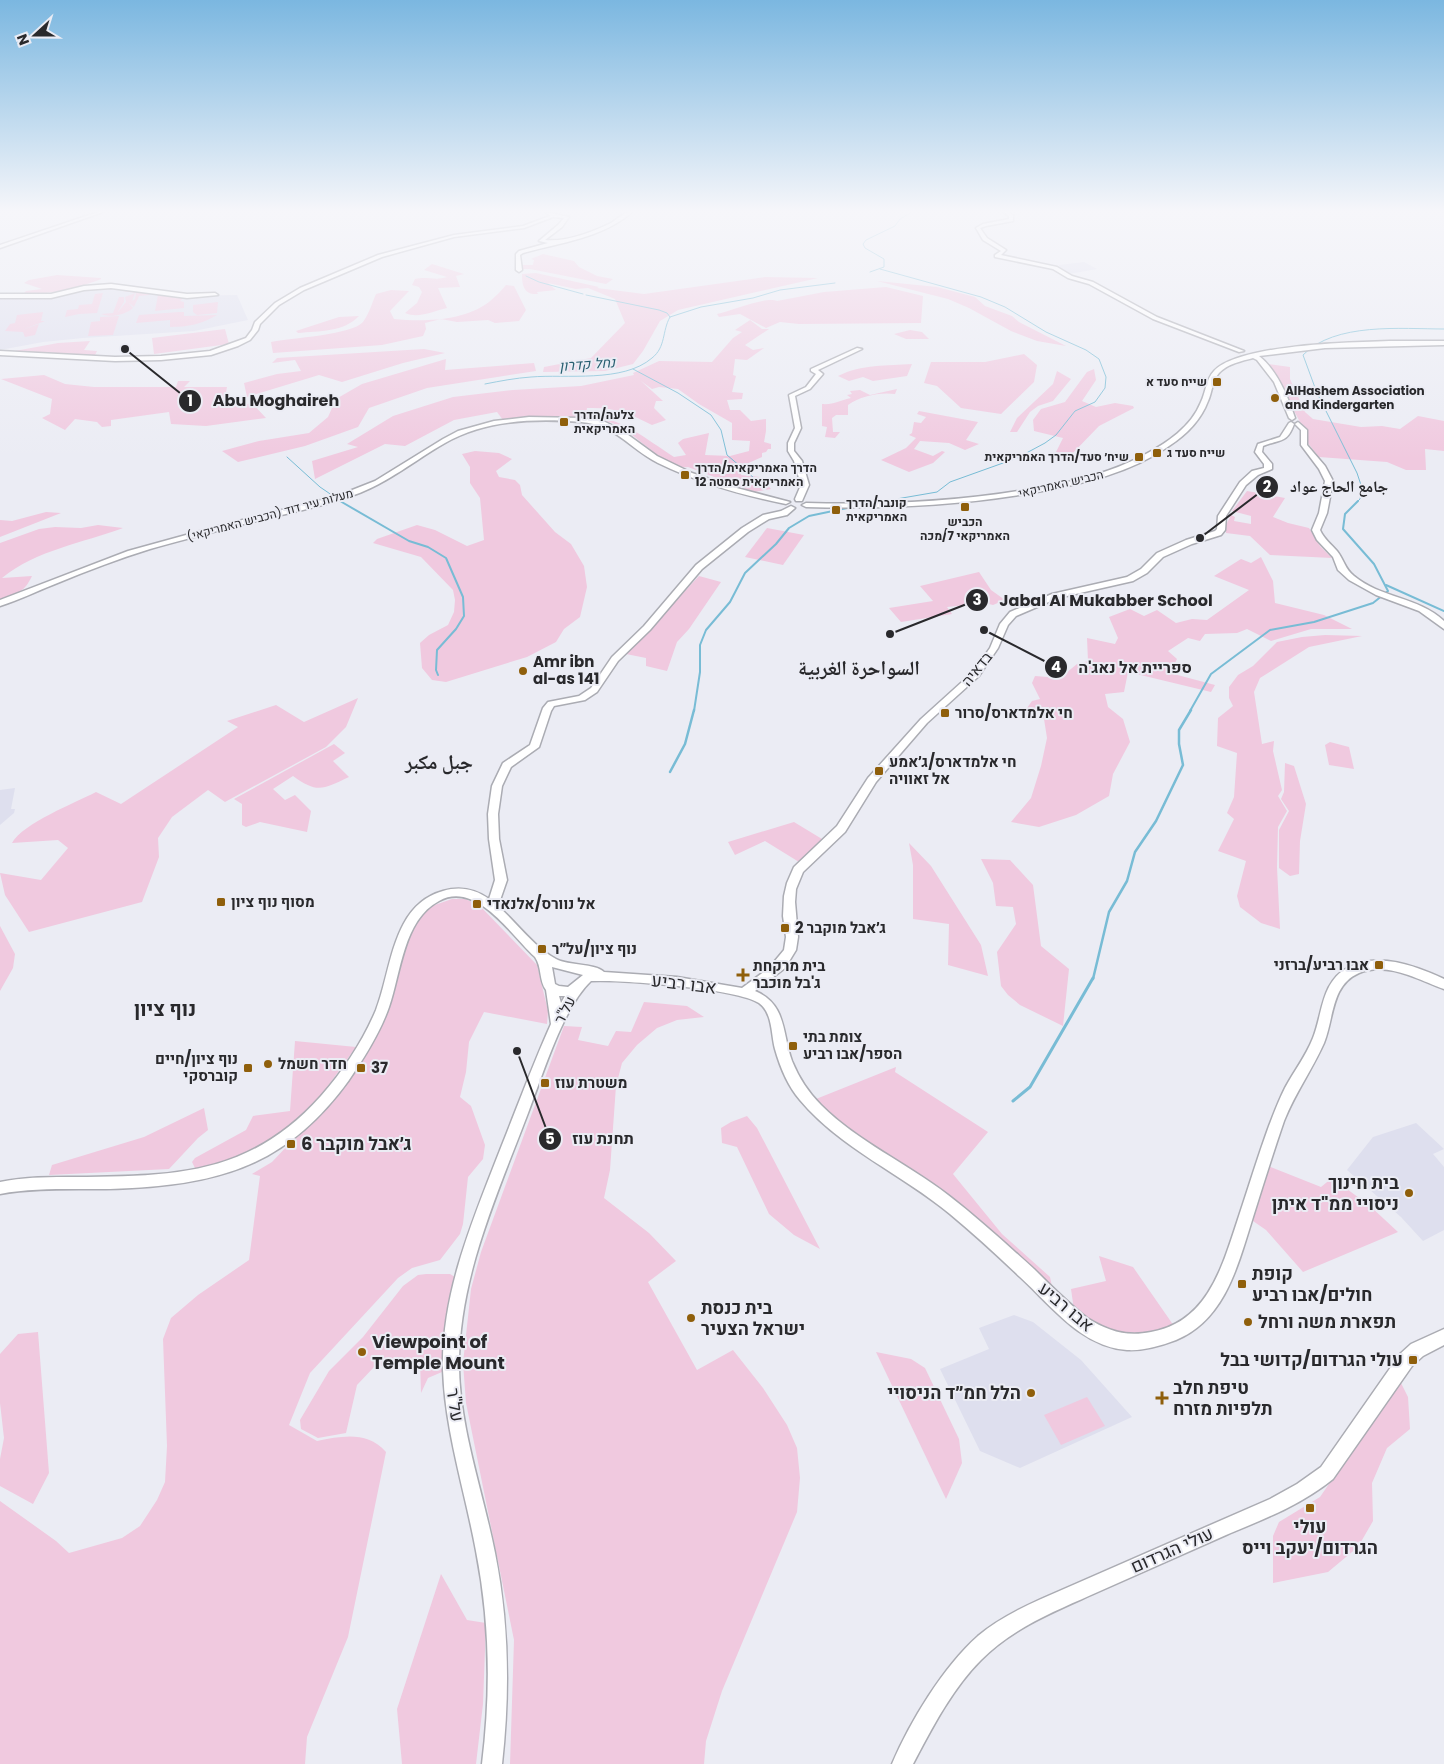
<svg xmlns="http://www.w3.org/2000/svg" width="1444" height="1764" viewBox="0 0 1444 1764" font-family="Poppins,'Noto Naskh Arabic',Heebo,sans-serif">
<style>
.built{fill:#dedfee}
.green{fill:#f0c9df;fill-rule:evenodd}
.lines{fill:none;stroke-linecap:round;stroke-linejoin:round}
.stream-far3{stroke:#78bcd5;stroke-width:1}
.stream-far2{stroke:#78bcd5;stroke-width:2}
.stream-far1{stroke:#78bcd5;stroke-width:2.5}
.stream{stroke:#78bcd5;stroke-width:3}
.secondary-casing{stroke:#abacb3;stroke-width:3}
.secondary{fill:#fff;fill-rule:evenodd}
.poi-dot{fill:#8f5f0b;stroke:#ebecf4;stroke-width:2}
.labels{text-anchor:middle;stroke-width:4;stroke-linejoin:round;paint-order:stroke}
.far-poi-label{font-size:12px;font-weight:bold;fill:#29292c;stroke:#ebecf4;text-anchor:start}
.far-street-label{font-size:12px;fill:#29292c;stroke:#ebecf4}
.far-water-label{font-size:14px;font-style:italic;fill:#275e70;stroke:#ebecf4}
.poi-label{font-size:15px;font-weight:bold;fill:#29292c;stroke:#ebecf4;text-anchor:start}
.street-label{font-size:15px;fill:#29292c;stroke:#ebecf4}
.near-street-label{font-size:18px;fill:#29292c;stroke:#ebecf4}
.near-poi-label{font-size:18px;font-weight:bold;fill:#29292c;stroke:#ebecf4;text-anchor:start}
.district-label{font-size:20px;font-weight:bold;fill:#29292c;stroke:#ebecf4}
.leader{fill:none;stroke:#29292c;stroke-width:2}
.callout-dot{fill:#29292c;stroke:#ebecf4;stroke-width:2}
.mark-label{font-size:15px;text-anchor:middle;font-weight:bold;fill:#fff}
.callout-label{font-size:16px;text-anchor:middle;font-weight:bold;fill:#29292c;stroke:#ebecf4;stroke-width:4;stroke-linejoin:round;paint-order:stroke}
</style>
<rect width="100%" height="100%" fill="#ebecf4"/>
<!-- built -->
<g class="built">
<path d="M1084,262L1097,269L1069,274L1060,268L1059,265Z"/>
<path d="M110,287L177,296L237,295L248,320L194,331L83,338L43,342L0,350V297H53L84,288Z"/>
<path d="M15,788L11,809H15L14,813L0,825V790Z"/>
<path d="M1416,1123L1444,1149L1433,1154L1444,1167V1230L1423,1241L1401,1217L1347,1170L1373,1137Z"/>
<path d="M1014,1315L1033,1322L1081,1360L1132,1417L1020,1468L980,1451L940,1369L989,1349L979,1328Z"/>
</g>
<!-- green -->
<g class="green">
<path d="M543,254L574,261L579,267L597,276L613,279L606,284L530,269H522V265H533L534,260L531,259Z"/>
<path d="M432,264L464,274L456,276L460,287L438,288L447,308C433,311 419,319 405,313L417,303L422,292L419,287L412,285L415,279C427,276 435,281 447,277L424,270Z"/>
<path d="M536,273L599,287L597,288L644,294L765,277L818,278L678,310L660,321L643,351L633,364L605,371L543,372L544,367L591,358L625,323L615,299L588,288L576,289L548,283L556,290L537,292L538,294C524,295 522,286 522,274Z"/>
<path d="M57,275L101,278V279C70,291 56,293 23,294L26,291L42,289L24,283L29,280Z"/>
<path d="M877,281L937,287L975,297L985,306L1012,316L1019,322L1066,346L1037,341L1011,331L969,308L948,299Z"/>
<path d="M506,285L514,286L526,310L519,321L495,323L488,320L457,322L441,319L425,323L426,329L423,336L382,345L273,353L271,342C290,338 352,335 363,322C369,314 372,303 376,294L391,290L409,291L390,311L394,319C424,322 464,321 489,302C495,297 501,291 506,285Z"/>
<path d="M886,287L923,296L921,323L799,324L780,322L766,328L740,314L719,317L717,314C731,311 766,296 777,301L824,292Z"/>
<path d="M120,288L150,293L149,295L139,296L134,307L128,302L133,308C125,315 111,318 101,314L113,313L119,297H124V302L117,313L126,302L125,297L135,293L132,301L135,299L136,293L122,291Z"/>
<path d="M103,293L97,313L79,314L65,317L67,310L78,309L79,305L92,304L95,294Z"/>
<path d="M158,295L183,298L180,301L184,302V308L155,311Z"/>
<path d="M218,302L217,313L197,315L193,312V305Z"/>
<path d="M43,312L41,321H45L22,330L39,324L35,335L25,337L23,332L5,331L10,324L15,323L17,315Z"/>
<path d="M179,312H184V316L217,315C202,324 188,327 170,327V320L136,323L139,315Z"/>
<path d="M119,316L113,335L88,336L91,322L100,321V317Z"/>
<path d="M359,316C344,332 319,331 298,333L296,331L339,317Z"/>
<path d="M750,320L762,329H769L745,345L753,350L764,348L747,360L735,359L733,375L736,376L732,392L743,393L742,399L727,400L730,410H740L751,421L766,419V431L764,442L771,444V449H768L766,452L762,453V457L744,465L741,475L760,477L771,489L754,492L688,467C668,471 636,434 617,425C588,412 534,418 503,420L497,412L454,420L405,446L385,444L315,479L312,461L358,447L347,444L393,416L453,397L513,390L581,386L634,375L633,373L659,361L712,362L733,338L742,332L735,330ZM641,381L652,389L659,387L678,389L699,404L732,423V440L750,441L749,451L730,456L705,455L709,433L683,439L678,443L686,455L674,457C646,439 621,417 586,415L587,408C614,407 629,413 652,425L666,420L654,408L656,401H663Z"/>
<path d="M225,329L229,344L154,354L152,338Z"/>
<path d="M910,330L922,332L929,339H906L894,334Z"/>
<path d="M90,341L84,350L97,351L94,357L4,353L58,343Z"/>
<path d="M424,349L445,353L403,363L342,382L319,375L247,397L244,383L277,374L301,371L295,360L272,363L277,358Z"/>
<path d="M1024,354L1037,365L1034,382L1001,414L961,408L937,386L924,383L931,362H985Z"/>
<path d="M446,359L445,370L534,363L536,371L427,388L369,408L358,427L305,446L238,462L222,451L259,441L309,433L328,417L336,399L362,384Z"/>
<path d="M912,364L907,376L873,381L863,377L849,381L838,376C862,364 887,366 912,364Z"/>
<path d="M1269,364L1290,367V379L1305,412L1313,419L1361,427L1382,426L1400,429L1418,416L1444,421V451L1425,449L1426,470H1406L1387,462L1319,457L1307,442L1300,422Z"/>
<path d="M1094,369L1096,380L1082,401L1096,407L1115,403L1133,406L1134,408L1099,426L1069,457L1054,456L1063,438L1034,431L1033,420L1041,409L1065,402L1087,372Z"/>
<path d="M1057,371L1071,379L1053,401L1038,406L1030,412L1017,432H1010L1017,418L1053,384Z"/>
<path d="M44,375L65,384L94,387H176L178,381H190L184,387H227L224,403L234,401L242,405L252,403L266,418L206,426L171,424L169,412L111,420V426L102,427L97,422L75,419L65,430L42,418L50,414L52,399L1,379Z"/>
<path d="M897,389L895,394C879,392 861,396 848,405V415H836L832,418L833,432H840L835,438L825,437L827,427L822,426V404C833,405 841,400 851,398L847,395L852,394L850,391L860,390L870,395Z"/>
<path d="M919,411L978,422L966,440L979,444L965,450L949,443L920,441L914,449L933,456L942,451L945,452L933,463L909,472L881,460L906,448L916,438L909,435L912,433L914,422L921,423L926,417L917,414Z"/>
<path d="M475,451L499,453L512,459L496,471L499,477L515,480L520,485L522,495L555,532L571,544L584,566L587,587L580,617L564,629L556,642L527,657L446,682L432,680L422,668L420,643L429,635L448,625L454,612L455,600L453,590L421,557L373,543L377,539L417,525L435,530L467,546L484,540L480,498L470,483V467L462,454Z"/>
<path d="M1247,491L1285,498L1273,517L1288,523L1309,528L1320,546L1332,558L1270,555L1250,536L1226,533V525L1231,515L1235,517L1234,521L1251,524V516L1232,511Z"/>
<path d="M46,512L61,513L0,537V520L12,521Z"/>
<path d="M98,525L123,528C83,543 36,550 2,578L32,576C24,593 17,593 0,599V543L39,529L55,527L81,528Z"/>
<path d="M767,528L804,535L783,565L745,557Z"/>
<path d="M1261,557L1273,581L1275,603L1324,615L1352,629H1311L1271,641L1247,629L1237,633L1205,634L1200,641L1188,638L1168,651L1177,659L1170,673L1215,685L1211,692L1128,672L1124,692L1105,694L1108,707L1123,719L1130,742L1113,774L1109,796L1076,815L1039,827L1011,822L1031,798L1041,766L1047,738L1044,719L1035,708H1027L1032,701L1040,699L1032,683L1035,676L1060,678L1077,664L1088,661L1087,638L1115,644L1118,638L1109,617L1130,609L1144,616L1157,610L1176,623L1192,619L1207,620L1249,590L1214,576L1241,559L1251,563Z"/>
<path d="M979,572L991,590L1005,600L993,605L985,603L947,607L952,614L901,622L889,608L933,601L920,586Z"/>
<path d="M699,576L721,582L689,629L677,642L667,671L646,666V658L626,654Z"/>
<path d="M1325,635L1362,636L1309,647L1260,678L1254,692L1262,744L1274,741L1273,751L1282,790L1278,796L1287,811L1278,827L1277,867L1280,929L1261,923L1240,907L1237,896L1246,861L1218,851L1234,819L1227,813L1234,797L1237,753L1217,746L1218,718L1233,706L1229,698V687L1238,675L1253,666L1277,642L1302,637Z"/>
<path d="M358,698L346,727L326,747L225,802L208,790L172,817L158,838L159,857L142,902L29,932L5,895L0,873L41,880L68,848L58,840L12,843C23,823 75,803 96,792L121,804L238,727L227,721L276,705L304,722Z"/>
<path d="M1330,742L1349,747L1354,769L1329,765L1325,745Z"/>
<path d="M334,744L345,753L333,761L349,777C323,789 318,794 293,776L273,789L285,800L295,795L311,811L307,832L260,822L246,827L242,825V804L234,799Z"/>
<path d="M1285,763L1294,766L1306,804L1300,841L1299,874L1290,876L1279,868V830L1289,811L1281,799L1284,792Z"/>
<path d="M794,822L822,839L799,862L765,841L735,855L728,842Z"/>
<path d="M909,843L931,866L981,945L988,976L948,965L949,924L913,919V865Z"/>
<path d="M981,859L1010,860L1033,885L1041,946L1069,969L1063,1026L1020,1005L1008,995L1001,986L997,952L1016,924L1013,907L996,906L993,883Z"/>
<path d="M452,899H465L479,905L537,965L548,1011L547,1024L484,1012L469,1042L466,1072L460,1097L471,1106L485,1145L483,1159L468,1177L463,1224L460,1234L440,1260L412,1268L398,1278L310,1373L289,1425L317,1441C343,1436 367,1431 386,1452L348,1637L307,1737L305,1764H0V1501L56,1541L69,1553L122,1538L140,1526L157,1500L165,1482L167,1446L163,1339L171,1318L198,1295L249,1260L260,1176L252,1174L272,1162L326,1105L358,1060L414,922L426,908Z"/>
<path d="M0,926L15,954L13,968L0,991Z"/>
<path d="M644,1002L687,1006L704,1017L677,1020L657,1028L637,1045L622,1063L616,1086L610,1170L604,1198L649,1233L676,1261L648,1282L697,1370L733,1350L763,1388L787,1425L797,1448L800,1478L797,1512L722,1691L706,1741L704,1764H510L514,1640L466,1403L463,1363L471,1289L481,1252L564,1026L582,1027L578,1040L608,1046L616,1031L631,1032Z"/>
<path d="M295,1041L356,1047L318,1100L291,1129L256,1151L207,1168H195L192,1162L195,1158L246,1130L253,1116L290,1111Z"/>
<path d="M896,1067L895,1072L988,1132L953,1174L1002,1234L1050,1277L1053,1291L840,1125L816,1104V1099Z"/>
<path d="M204,1108L208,1130L198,1138L169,1169L49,1175L52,1165L144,1137Z"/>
<path d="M747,1116L757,1128L820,1249L794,1235L769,1214L737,1147L722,1143L721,1128L731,1122Z"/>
<path d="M1268,1166L1321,1187L1332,1178L1370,1206L1398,1232L1303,1272L1266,1230L1253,1221Z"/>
<path d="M1099,1256L1133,1267L1174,1326L1150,1335L1103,1331L1074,1310L1071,1289L1106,1281Z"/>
<path d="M426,1274H450L455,1277L449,1303L442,1372L428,1378L421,1393L420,1360L374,1367L357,1385L346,1433L318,1438L301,1429L300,1420L329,1371L363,1337L403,1286L418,1275Z"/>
<path d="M38,1332L49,1473L33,1504L0,1486V1459L4,1438L0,1403V1354L18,1334Z"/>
<path d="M876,1352L911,1359L925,1368L959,1439L962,1463L946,1499Z"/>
<path d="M1400,1381L1408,1397L1410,1429L1387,1448L1372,1483L1373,1521L1358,1547L1328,1572L1273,1583V1536L1279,1522L1320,1497Z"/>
<path d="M1087,1397L1105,1426L1061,1445L1044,1415Z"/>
<path d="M441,1574L467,1620L486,1623L483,1704L476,1764H402L397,1709Z"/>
</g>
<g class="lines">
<!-- stream-far3 -->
<g class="stream-far3">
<path d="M870,272L884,267V259L865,248L863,244L866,240L895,226L900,219L912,212"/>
<path d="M526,276L539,282L583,294"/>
<path d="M586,295L659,310L667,313L670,317"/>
<path d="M633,369L678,393L711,415L721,430L727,455L761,484"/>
<path d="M485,384C500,381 516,378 531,377C566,374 623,383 652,358C666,347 662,331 670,317L701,307L753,298L780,290L835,283"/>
<path d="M287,457L320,487L342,502"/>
<path d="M879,502L937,492L950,482L1017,458L1045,443L1056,435L1075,411L1095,402L1105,388L1106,377L1099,359L1086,350L1046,332L1005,307L981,297L880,269"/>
<path d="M1357,502L1360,499L1362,488L1357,473L1317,393L1303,355C1335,322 1401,329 1444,329"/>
</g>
<!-- stream-far2 -->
<g class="stream-far2">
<path d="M340,501L409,541L428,547L446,558L463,597L464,616L456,629L437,650L436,670L438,675"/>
<path d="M865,504L888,501"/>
<path d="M1386,585L1444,611"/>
<path d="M694,711L700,672V645L706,630L730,602L745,573L776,544L789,528L809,516L852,507"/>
<path d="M1190,711L1211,674L1270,630L1314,622L1373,603L1388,591L1374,564L1343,529L1345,514L1358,501"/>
</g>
<!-- stream-far1 -->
<g class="stream-far1">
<path d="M670,772L685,744L694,710"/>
<path d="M1093,979L1109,912L1127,881L1135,852L1156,821L1183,765L1179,744V730L1191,710"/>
</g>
<!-- stream -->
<path class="stream" d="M1013,1101L1030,1087L1093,978"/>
<defs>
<g id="secondary">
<path d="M98,212H103L0,248V245Z"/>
<path d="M546,212L569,217L562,227L545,240C565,242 590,233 609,224C617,220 624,211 632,212C603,238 559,243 523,253L520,255L522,270L519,272L516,270V254L519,251L548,243L539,241L558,225L564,218L553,217L524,228L454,237L382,257L304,290L279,305L260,324L258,330L250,340L238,346L211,355L161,360L115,361L0,355V351L115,357L161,356L210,351L246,338L252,330L255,322L275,303L300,288L378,255L454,235L523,226L550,216Z"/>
<path d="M1004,212H1008L1013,215V221L986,226L980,228L987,238L1006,250L1001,255L1057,267L1072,276L1093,282L1157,317L1244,351L1239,352L1153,319L1089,284L1068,278L1053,269L995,257V255L1001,251L983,240L976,228L983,224L1009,219V216Z"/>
<path d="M111,284L187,294L215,293L218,295L187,298L111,288L84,290L51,298H0V294H51L84,286Z"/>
<path d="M1394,341H1444V345L1325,348L1259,356C1277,370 1288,397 1295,418L1292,420L1289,418L1274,382L1257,360L1253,358C1242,361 1227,364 1219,373C1212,380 1212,393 1208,401C1201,420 1186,435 1169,446C1130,473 1083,484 1037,492C960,506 884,509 806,507L802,505L806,503C883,505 960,502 1036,488C1073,482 1110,473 1144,455C1167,443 1191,427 1201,402C1206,392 1206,379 1214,371C1239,344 1355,342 1394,341Z"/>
<path d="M857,348L862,349L818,370L823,374L810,389L795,396L801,428L794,443V451L802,461L809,485L802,501H796L795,499L801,485L794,461L788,451V443L795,428L789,395L806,387L816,374L811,371V369Z"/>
<path d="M529,417L581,418L605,422L620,429L657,456L692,473L733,487L790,502L786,504C741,495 699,483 658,463C629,448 616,425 581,422C536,418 485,420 445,443C415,460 388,483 354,495C322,507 289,513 256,521C221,530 185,539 150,549C118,559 86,571 55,584C37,591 19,600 0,606V600L128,551L215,527L337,496L375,481L443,439L458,431L494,421Z"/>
<path d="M1291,422L1294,424C1287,444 1280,439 1263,446L1262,452L1272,464V469L1258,475L1246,485L1226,516L1225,530L1221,535L1192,544L1163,557L1147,573L1133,581L1058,598L1016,616L1008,625L998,648L979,676L927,723L876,782L845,832L803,872L796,889L795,902L798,937L796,950L785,968L755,991C787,1004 782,1034 792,1061C799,1078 808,1092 821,1105C858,1142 907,1163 948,1195C978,1218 1006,1244 1034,1269C1051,1286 1068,1303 1087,1318C1108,1331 1126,1337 1151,1332C1209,1322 1223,1264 1239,1216C1249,1186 1258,1156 1269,1126C1274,1113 1279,1100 1285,1088C1294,1071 1306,1056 1313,1038C1323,1013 1321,981 1349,967C1379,952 1416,966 1444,979V989C1419,980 1387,961 1359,973C1331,985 1334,1018 1324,1043C1312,1070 1295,1093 1284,1121C1273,1153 1263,1185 1253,1217C1238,1264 1226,1319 1176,1340C1160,1346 1144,1351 1127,1350C1081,1347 1051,1305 1020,1277C997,1255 974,1234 950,1214C902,1174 841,1149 800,1100C788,1086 780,1067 775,1049C771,1035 773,1013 759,1003C736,988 621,980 591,981C563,1007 542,1077 528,1113C497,1195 458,1279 459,1368C460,1429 483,1492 495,1553C509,1623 510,1692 502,1764H482C491,1692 490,1622 476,1551C465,1491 445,1431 443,1370C441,1292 474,1217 502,1145C518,1105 533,1064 551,1024L546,990C539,981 542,967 535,957C511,935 476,880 439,901C403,920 401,973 389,1007C380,1033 364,1058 349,1080C291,1160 228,1183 132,1188C88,1191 43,1186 0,1194V1182C29,1176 58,1177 87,1177C182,1176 253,1172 321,1096C343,1071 363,1041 376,1010C392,969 392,905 443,891C460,886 475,889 489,899L495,880L489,839L488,814L492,786L503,763L530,745L543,708L548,702L579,696L591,688L612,657L644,626L696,565L742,528L763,515L781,511L791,506L795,508L787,515L769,519L748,532L702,569L650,630L618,661L597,692L585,700L554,706L551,711L539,747L511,767L502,786L498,814L499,839L507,880L498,906C517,923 534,947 556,959C569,966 595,963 604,972L677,977L742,988L769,968L784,950L786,937L783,916L784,896L787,883L794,867L837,826L868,778L921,719L973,672L990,648L1000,624L1010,612L1052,594L1127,577L1141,569L1157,553L1186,540L1215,531L1217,529L1218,516L1240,482L1252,471L1264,468V464L1255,452L1258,444L1280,437L1289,423ZM552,967L583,975L568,987L559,986L555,984ZM559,996H565L561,1003Z"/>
<path d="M1298,422L1307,430V445L1325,466L1333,481L1327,513L1320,530C1324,539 1331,544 1337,551C1344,560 1345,569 1354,576C1380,598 1419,597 1444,621V629L1419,611L1376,595L1349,580L1338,570L1333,557L1317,540L1312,530L1319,513L1325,481L1319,469L1301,445V430L1295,424Z"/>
<path d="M1444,1329V1345L1423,1356L1412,1366L1333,1479C1301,1505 1264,1519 1226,1535C1181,1555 1136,1575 1091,1595C1053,1612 1011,1629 981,1660C952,1689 932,1728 913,1764H892C910,1722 943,1667 978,1636C997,1620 1019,1609 1041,1599L1270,1499L1297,1484L1321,1467L1400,1354L1411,1344Z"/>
</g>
</defs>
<!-- secondary casing -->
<use href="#secondary" class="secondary-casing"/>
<!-- secondary -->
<use href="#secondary" class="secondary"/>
</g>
<!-- sky -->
<linearGradient id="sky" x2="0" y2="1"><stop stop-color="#7bb7e0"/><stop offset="0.46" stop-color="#f6f6fa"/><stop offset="1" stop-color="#f6f6fa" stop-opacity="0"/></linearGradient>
<rect width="1444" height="459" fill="url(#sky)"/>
<!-- markers -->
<g class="poi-dot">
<rect x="1212" y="377" width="10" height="10" rx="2.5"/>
<circle cx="1275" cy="398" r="5"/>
<rect x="559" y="417" width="10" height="10" rx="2.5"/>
<rect x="1152" y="448" width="10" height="10" rx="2.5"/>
<rect x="1134" y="452" width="10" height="10" rx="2.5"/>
<rect x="680" y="470" width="10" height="10" rx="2.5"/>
<rect x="960" y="502" width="10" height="10" rx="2.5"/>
<rect x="831" y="505" width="10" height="10" rx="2.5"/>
<circle cx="523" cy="671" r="5"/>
<rect x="940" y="708" width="10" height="10" rx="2.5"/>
<rect x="874" y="766" width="10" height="10" rx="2.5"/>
<rect x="216" y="897" width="10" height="10" rx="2.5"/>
<rect x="472" y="899" width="10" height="10" rx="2.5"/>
<rect x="780" y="923" width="10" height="10" rx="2.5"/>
<rect x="537" y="944" width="10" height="10" rx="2.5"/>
<rect x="1374" y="960" width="10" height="10" rx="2.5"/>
<path d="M740.5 967.5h5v5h5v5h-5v5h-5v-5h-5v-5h5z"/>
<rect x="788" y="1041" width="10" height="10" rx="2.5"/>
<circle cx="268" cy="1064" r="5"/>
<rect x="243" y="1063" width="10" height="10" rx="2.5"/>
<rect x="356" y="1063" width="10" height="10" rx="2.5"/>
<rect x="540" y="1078" width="10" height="10" rx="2.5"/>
<rect x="286" y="1139" width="10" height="10" rx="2.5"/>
<circle cx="1409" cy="1193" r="5"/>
<rect x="1237" y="1279" width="10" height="10" rx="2.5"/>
<circle cx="691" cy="1318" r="5"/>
<circle cx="1248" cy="1322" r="5"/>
<circle cx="362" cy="1352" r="5"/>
<rect x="1408" y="1355" width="10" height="10" rx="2.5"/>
<circle cx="1031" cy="1393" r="5"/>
<path d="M1159.5 1390.5h5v5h5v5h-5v5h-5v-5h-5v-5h5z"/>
<rect x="1305" y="1503" width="10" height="10" rx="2.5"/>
</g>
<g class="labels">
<!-- far-poi labels -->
<g class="far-poi-label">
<text x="1207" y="386" text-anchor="end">שייח סעד א</text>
<text x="1285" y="395">AlHashem Association<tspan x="1285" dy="14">and Kindergarten</tspan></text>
<text x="574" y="419">צלעה/הדרך<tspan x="574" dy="14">האמריקאית</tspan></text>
<text x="1167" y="457">שייח סעד ג</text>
<text x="1129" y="461" text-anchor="end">שיח׳ סעד/הדרך האמריקאית</text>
<text x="695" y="472">הדרך האמריקאית/הדרך<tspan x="695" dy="14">האמריקאית סמטה 12</tspan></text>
<text x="846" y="507">קונבר/הדרך<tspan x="846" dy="14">האמריקאית</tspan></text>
<text x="965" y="526" text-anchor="middle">הכביש<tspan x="965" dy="14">האמריקאי 7/מכה</tspan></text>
</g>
<!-- far-street labels -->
<g class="far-street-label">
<text transform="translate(1061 484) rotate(-13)" y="4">הכביש האמריקאי</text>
<text transform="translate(270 515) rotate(-15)" y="4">מעלות עיר דוד (הכביש האמריקאי)</text>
</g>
<!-- far-water labels -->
<g class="far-water-label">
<text transform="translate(587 364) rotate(-4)" y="5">נחל קדרון</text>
</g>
<!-- poi labels -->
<g class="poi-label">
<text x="533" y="667">Amr ibn<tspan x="533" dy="17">al-as 141</tspan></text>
<text x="955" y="718">חי אלמדארס/סרור</text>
<text x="889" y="767">חי אלמדארס/ג׳אמע<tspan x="889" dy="17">אל זאוויה</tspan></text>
<text x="231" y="907">מסוף נוף ציון</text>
<text x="487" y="909">אל נוורס/אלנאדי</text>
<text x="795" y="933">ג׳אבל מוקבר 2</text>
<text x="552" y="954">נוף ציון/על״ר</text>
<text x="1369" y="970" text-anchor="end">אבו רביע/ברזני</text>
<text x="753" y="971">בית מרקחת<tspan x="753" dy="17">ג'בל מוכבר</tspan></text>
<text x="803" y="1042">צומת בתי<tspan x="803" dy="17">הספר/אבו רביע</tspan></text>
<text x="238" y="1064" text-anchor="end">נוף ציון/חיים<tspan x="238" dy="17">קוברסקי</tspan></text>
<text x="278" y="1069">חדר חשמל</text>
<text x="371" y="1073">37</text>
<text x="555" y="1088">משטרת עוז</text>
</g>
<!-- street labels -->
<g class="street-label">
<text transform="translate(977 669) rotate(-51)" y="5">בדאיה</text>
<text transform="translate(565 1010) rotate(-63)" y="5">על"ר</text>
</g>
<!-- near-street labels -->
<g class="near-street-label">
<text transform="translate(684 984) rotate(7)" y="6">אבו רביע</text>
<text transform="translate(1066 1307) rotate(40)" y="6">אבו רביע</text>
<text transform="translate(455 1405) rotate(81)" y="6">על"ר</text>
<text transform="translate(1172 1550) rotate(-24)" y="6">עולי הגרדום</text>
</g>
<!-- near-poi labels -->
<g class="near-poi-label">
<text x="301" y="1150">ג׳אבל מוקבר 6</text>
<text x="1399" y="1189" text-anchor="end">בית חינוך<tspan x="1399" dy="21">ניסויי ממ"ד איתן</tspan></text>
<text x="1252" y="1280">קופת<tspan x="1252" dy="21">חולים/אבו רביע</tspan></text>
<text x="701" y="1314">בית כנסת<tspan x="701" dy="21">ישראל הצעיר</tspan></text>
<text x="1258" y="1328">תפארת משה ורחל</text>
<text x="372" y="1348">Viewpoint of<tspan x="372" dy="21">Temple Mount</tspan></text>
<text x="1403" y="1366" text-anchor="end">עולי הגרדום/קדושי בבל</text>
<text x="1173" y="1394">טיפת חלב<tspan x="1173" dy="21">תלפיות מזרח</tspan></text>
<text x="1021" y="1399" text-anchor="end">הלל חמ״ד הניסויי</text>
<text x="1310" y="1533" text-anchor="middle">עולי<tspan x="1310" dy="21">הגרדום/יעקב וייס</tspan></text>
</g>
<!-- district labels -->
<g class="district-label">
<text x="859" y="675">السواحرة الغربية</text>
<text x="439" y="769">جبل مكبر</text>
<text x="165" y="1016">נוף ציון</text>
</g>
</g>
<!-- callouts -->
<path class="leader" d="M125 349L190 401M1200 538L1267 487M890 634L977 600M984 630L1056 667M517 1051L550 1139"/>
<g class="callout-dot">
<circle cx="125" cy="349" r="5"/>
<circle cx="1200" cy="538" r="5"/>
<circle cx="890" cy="634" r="5"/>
<circle cx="984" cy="630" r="5"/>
<circle cx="517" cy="1051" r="5"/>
<circle cx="190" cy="401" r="12"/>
<circle cx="1267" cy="487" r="12"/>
<circle cx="977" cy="600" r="12"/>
<circle cx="1056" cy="667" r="12"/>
<circle cx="550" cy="1139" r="12"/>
</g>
<g class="mark-label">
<text x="190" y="406">1</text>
<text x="1267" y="492">2</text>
<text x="977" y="605">3</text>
<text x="1056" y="672">4</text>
<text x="550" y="1144">5</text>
</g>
<g class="callout-label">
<text x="276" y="406">Abu Moghaireh</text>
<text x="1339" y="492">جامع الحاج عواد</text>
<text x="1106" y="606">Jabal Al Mukabber School</text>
<text x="1135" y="673">ספריית אל נאג'ה</text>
<text x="603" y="1144">תחנת עוז</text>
</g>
<!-- north arrow -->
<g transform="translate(35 35) rotate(249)" stroke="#ebecf4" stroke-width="4" paint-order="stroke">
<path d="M0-4L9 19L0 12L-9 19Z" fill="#29292c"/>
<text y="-8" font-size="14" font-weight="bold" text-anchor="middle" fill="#29292c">N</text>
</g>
</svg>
